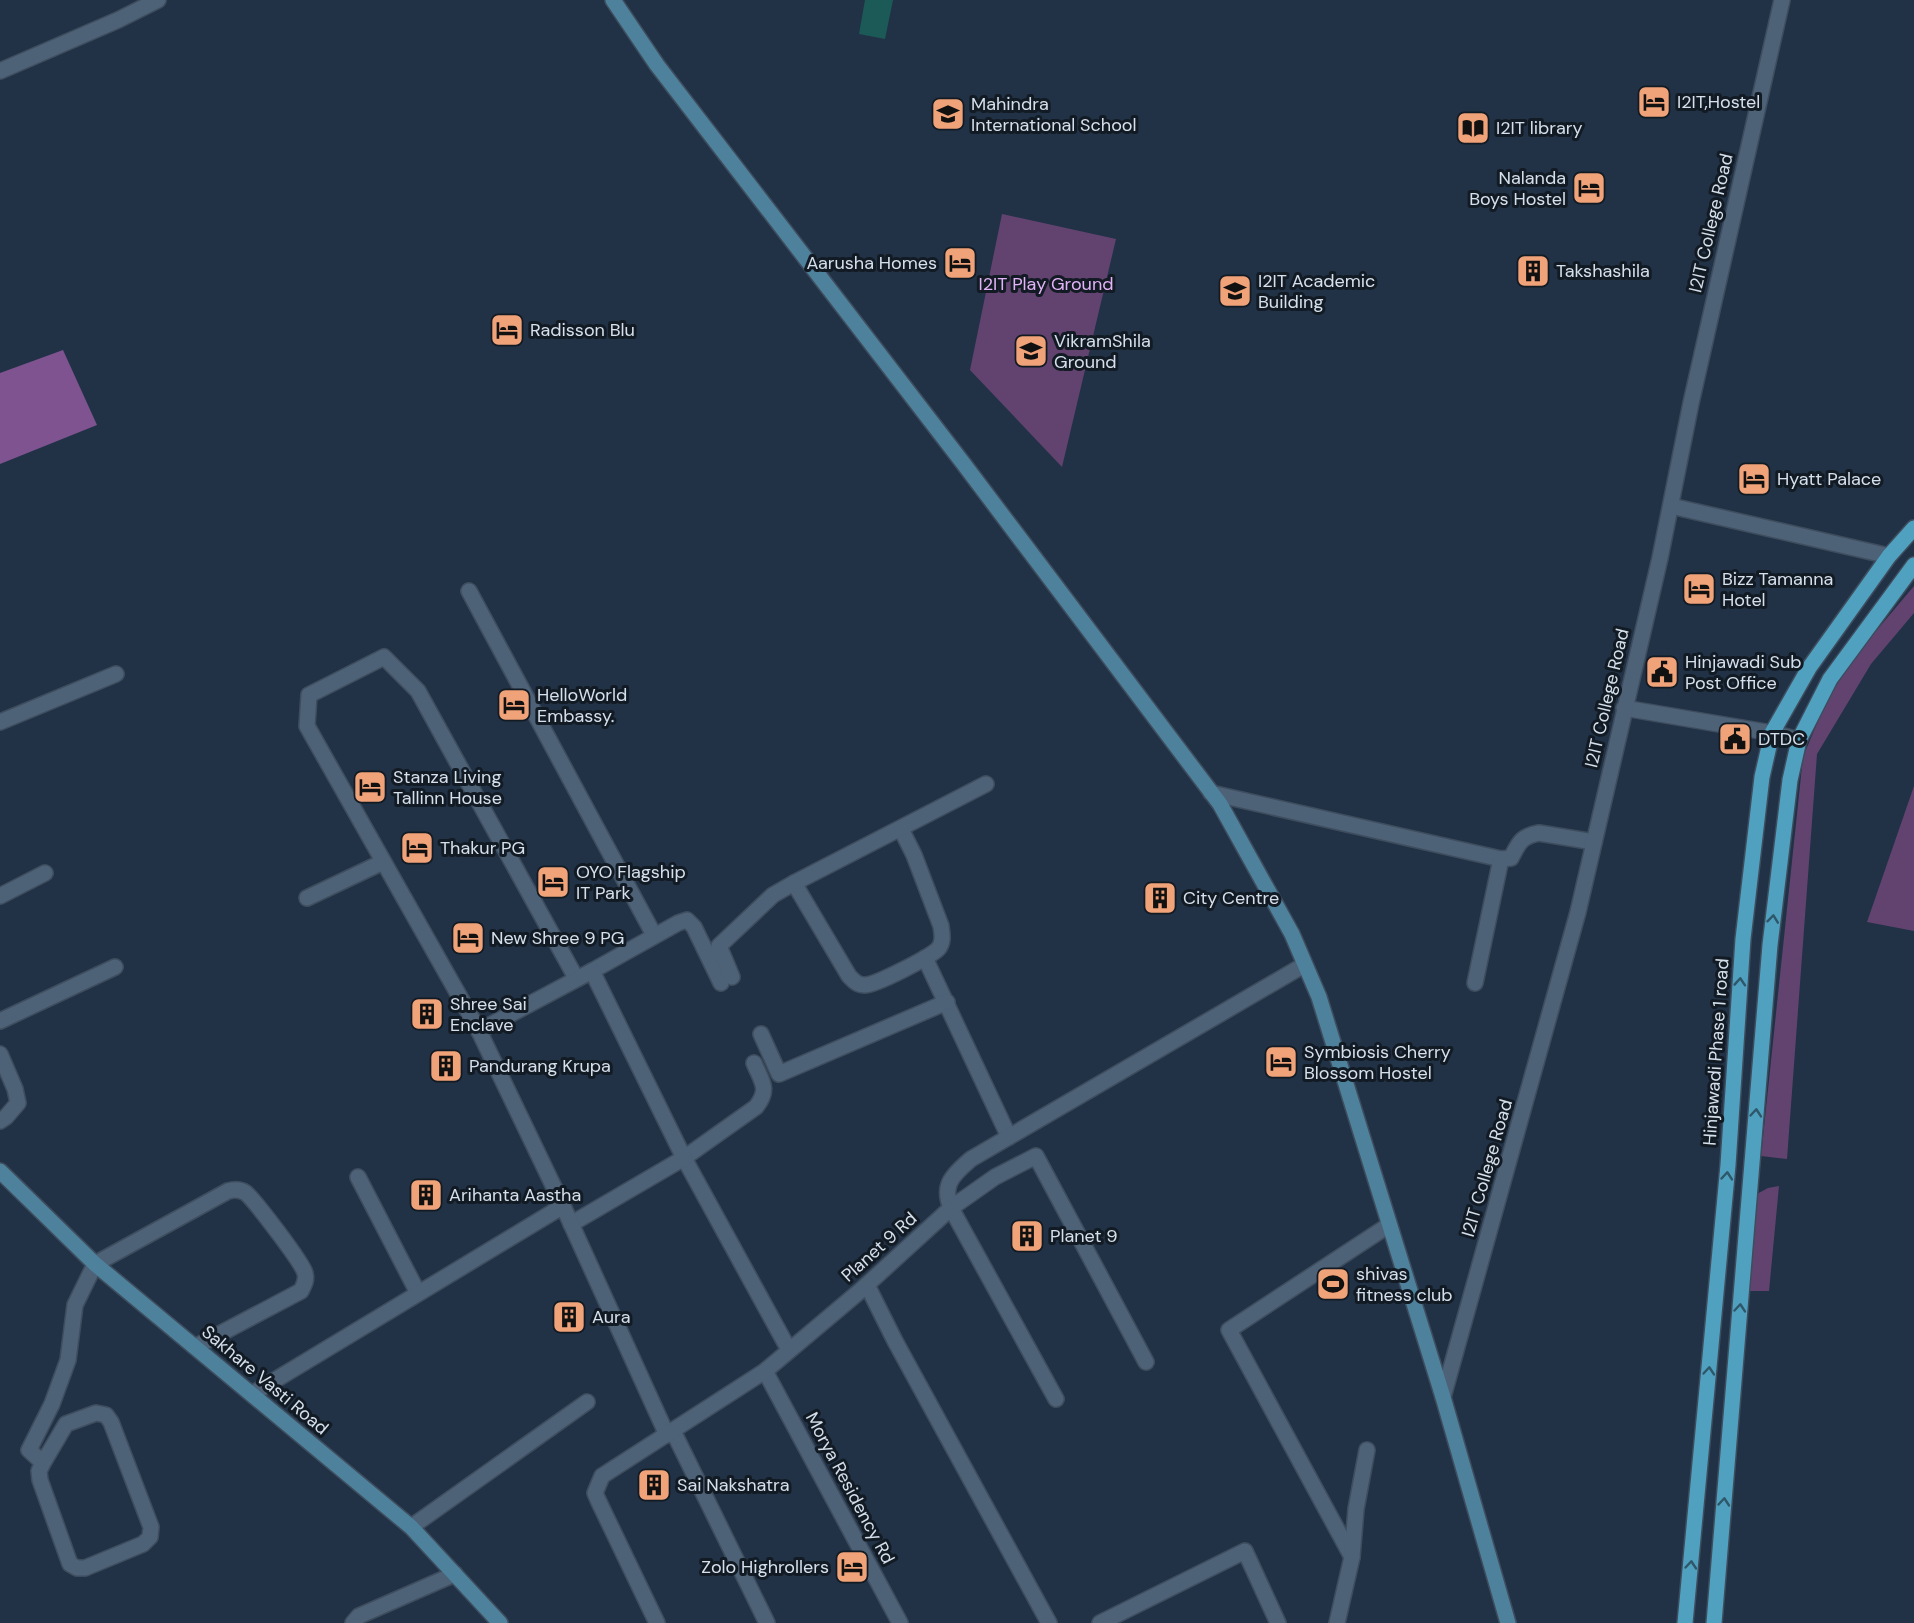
<svg xmlns="http://www.w3.org/2000/svg" width="1914" height="1623" viewBox="0 0 1914 1623" font-family="'DM Sans',sans-serif">
<style>
.green{fill:#62436f}
.forest{fill:#7e5390}
.water{fill:#1c5a57}
.lines{fill:none;stroke-linecap:round;stroke-linejoin:round}
.street-casing{stroke:#3e4d5e;stroke-width:18}
.secondary-casing{stroke:#3e4d5e;stroke-width:18}
.primary-casing{stroke:#3e4d5e;stroke-width:18}
.street{stroke:#4d6177;stroke-width:15}
.secondary{stroke:#4e819b;stroke-width:15}
.primary{stroke:#50a1c0;stroke-width:15}
.oneway{stroke:#2e576a}
.labels{text-anchor:middle;stroke-width:6;stroke-linejoin:round;paint-order:stroke}
.poi-label{font-size:18px;fill:#d5e0ed;stroke:#121a23;text-anchor:start}
.street-label{font-size:18px;fill:#d5e0ed;stroke:#121a23}
.park-label{font-size:18px;fill:#e3b3f8;stroke:#121a23}
</style>
<rect width="100%" height="100%" fill="#213246"/>
<!-- green -->
<g class="green">
<path d="M1002,214L1116,239L1062,467L970,370Z"/>
<path d="M1914,586V613L1871,664L1817,754L1787,1159L1761,1156L1803,757L1828,697L1866,643Z"/>
<path d="M1914,786V931L1867,922Z"/>
<path d="M1779,1186L1769,1291H1746L1755,1195L1768,1188Z"/>
</g>
<!-- forest -->
<path class="forest" d="M63,350L97,425L0,464V373Z"/>
<!-- water -->
<path class="water" d="M865,0H893L885,39L859,34Z"/>
<g class="lines">
<defs>
<g id="street">
<path d="M0,71L118,20L158,0"/>
<path d="M1671,506L1889,556"/>
<path d="M469,591L654,935"/>
<path d="M1624,708L1772,733L1799,740"/>
<path d="M0,722L116,674"/>
<path d="M1211,793L1501,859L1511,858C1519,843 1521,836 1539,833L1594,842"/>
<path d="M794,883L849,976C854,981 857,985 865,985C876,985 930,957 938,949C944,942 942,934 941,926L914,855L901,829"/>
<path d="M0,896L45,873"/>
<path d="M307,898L383,862"/>
<path d="M925,958L1009,1137"/>
<path d="M592,971L678,923L687,920L694,927L721,983"/>
<path d="M732,977L719,946L773,895L794,883L986,784"/>
<path d="M1475,983L1501,859"/>
<path d="M0,1021L115,967"/>
<path d="M479,1031L307,726L309,695L384,657L418,691L576,978"/>
<path d="M761,1034L779,1074L947,1002"/>
<path d="M0,1054L15,1089L18,1103L6,1117L0,1121"/>
<path d="M754,1063C762,1082 770,1089 756,1107L684,1158L789,1350"/>
<path d="M358,1177L418,1293"/>
<path d="M563,1206L479,1031L592,971L684,1158L571,1224"/>
<path d="M867,1285L895,1341L1049,1623"/>
<path d="M765,1371L900,1623"/>
<path d="M252,1394L563,1206L667,1435"/>
<path d="M1443,1397L1578,912L1660,558L1691,403L1782,0"/>
<path d="M1056,1399L951,1208C941,1184 954,1174 971,1159L1304,965"/>
<path d="M673,1431L767,1623"/>
<path d="M43,1463L66,1424L96,1413L106,1415L111,1422L151,1527L150,1537L143,1544L85,1568H77L70,1564L40,1480L39,1471L43,1463L29,1450L52,1404L68,1360L75,1305L95,1264L228,1191C235,1189 240,1189 246,1193C255,1201 302,1262 305,1273C307,1280 304,1285 301,1291L195,1347"/>
<path d="M411,1527L587,1402"/>
<path d="M1352,1557L1229,1330L1389,1225"/>
<path d="M353,1623L359,1616L455,1574"/>
<path d="M657,1623L598,1500L595,1493L602,1476L765,1371L860,1291L951,1208L995,1177L1036,1156L1146,1362"/>
<path d="M1100,1623L1245,1551L1278,1623"/>
<path d="M1337,1623L1352,1557L1356,1509L1367,1450"/>
</g>
<g id="secondary">
<path d="M613,0L657,65L963,463L1220,804L1292,934L1319,997L1443,1397L1508,1623"/>
<path d="M0,1171L95,1264L411,1527L500,1623"/>
</g>
<g id="primary">
<path d="M1685,1623L1728,1165L1743,939L1762,777L1772,733L1809,668L1889,556L1914,528"/>
<path d="M1714,1623L1770,945L1790,780L1799,740L1830,679L1914,565"/>
</g>
</defs>
<!-- street casing -->
<use href="#street" class="street-casing"/>
<!-- secondary casing -->
<use href="#secondary" class="secondary-casing"/>
<!-- primary casing -->
<use href="#primary" class="primary-casing"/>
<!-- street -->
<use href="#street" class="street"/>
<!-- secondary -->
<use href="#secondary" class="secondary"/>
<!-- primary -->
<use href="#primary" class="primary"/>
</g>
<!-- one-way arrows -->
<defs><path id="oneway-chevron" d="M-2-3.5L2.5 0L-2 3.5" fill="none" stroke-width="1.6" stroke-linecap="round" stroke-linejoin="round" transform="scale(1.5)"/></defs>
<g class="oneway">
<use href="#oneway-chevron" transform="translate(1773 919) rotate(-83)"/>
<use href="#oneway-chevron" transform="translate(1740 982) rotate(-86)"/>
<use href="#oneway-chevron" transform="translate(1756 1113) rotate(-85)"/>
<use href="#oneway-chevron" transform="translate(1727 1176) rotate(-85)"/>
<use href="#oneway-chevron" transform="translate(1740 1308) rotate(-85)"/>
<use href="#oneway-chevron" transform="translate(1709 1371) rotate(-85)"/>
<use href="#oneway-chevron" transform="translate(1724 1502) rotate(-85)"/>
<use href="#oneway-chevron" transform="translate(1691 1565) rotate(-85)"/>
</g>
<!-- icons -->
<defs>
<symbol id="hotel-square" viewBox="-11 -11 22 22"><rect x="-9" y="-9" width="18" height="18" rx="4" fill="#f0a278" stroke="#121a23"/><path d="M-6-4.5h1.5V1H6V5H4.5V3h-9V5H-6ZM-4 0a1.8 1.8 0 1 1 3.6 0ZM.5 0V-2.5h3Q6-2.5 6 0Z" fill="#111"/></symbol>
<symbol id="school-square" viewBox="-11 -11 22 22"><rect x="-9" y="-9" width="18" height="18" rx="4" fill="#f0a278" stroke="#121a23"/><path d="M0-5L7-2L0 1L-7-2ZM-4 1L0 2.5L4 1V4Q0 6-4 4Z" fill="#111"/></symbol>
<symbol id="library-square" viewBox="-11 -11 22 22"><rect x="-9" y="-9" width="18" height="18" rx="4" fill="#f0a278" stroke="#121a23"/><path d="M-6-4Q-3-5.5-.7-3.5V5Q-3 3-6 4ZM6-4Q3-5.5 .7-3.5V5Q3 3 6 4Z" fill="#111"/></symbol>
<symbol id="building-square" viewBox="-11 -11 22 22"><rect x="-9" y="-9" width="18" height="18" rx="4" fill="#f0a278" stroke="#121a23"/><path d="M-4-6H4V6H1V3H-1V6H-4ZM-2.5-4.3h1.7v1.8h-1.7ZM.8-4.3h1.7v1.8H.8ZM-2.5-1h1.7V.8h-1.7ZM.8-1h1.7V.8H.8Z" fill="#111"/></symbol>
<symbol id="university-square" viewBox="-11 -11 22 22"><rect x="-9" y="-9" width="18" height="18" rx="4" fill="#f0a278" stroke="#121a23"/><path d="M0-5L7-2L0 1L-7-2ZM-4 1L0 2.5L4 1V4Q0 6-4 4Z" fill="#111"/></symbol>
<symbol id="civic-square" viewBox="-11 -11 22 22"><rect x="-9" y="-9" width="18" height="18" rx="4" fill="#f0a278" stroke="#121a23"/><path d="M-.6-6.5H3V-4.5H.6V-3L4-1V1h2V6H-6V1h2V-1L-.6-3ZM-1.2 2.5V6h2.4V2.5Z" fill="#111"/></symbol>
<symbol id="stadium-square" viewBox="-11 -11 22 22"><rect x="-9" y="-9" width="18" height="18" rx="4" fill="#f0a278" stroke="#121a23"/><path d="M0-5a6.5 5 0 1 0 0 10a6.5 5 0 1 0 0-10ZM-3.5-1.8h7v3.6h-7Z" fill="#111"/></symbol>
</defs>
<g fill-rule="evenodd">
<use href="#hotel-square" x="1635" y="83" width="38" height="38"/>
<use href="#school-square" x="929" y="95" width="38" height="38"/>
<use href="#library-square" x="1454" y="109" width="38" height="38"/>
<use href="#hotel-square" x="1570" y="169" width="38" height="38"/>
<use href="#hotel-square" x="941" y="244" width="38" height="38"/>
<use href="#building-square" x="1514" y="252" width="38" height="38"/>
<use href="#university-square" x="1216" y="272" width="38" height="38"/>
<use href="#hotel-square" x="488" y="311" width="38" height="38"/>
<use href="#university-square" x="1012" y="332" width="38" height="38"/>
<use href="#hotel-square" x="1735" y="460" width="38" height="38"/>
<use href="#hotel-square" x="1680" y="570" width="38" height="38"/>
<use href="#civic-square" x="1643" y="653" width="38" height="38"/>
<use href="#hotel-square" x="495" y="686" width="38" height="38"/>
<use href="#civic-square" x="1716" y="720" width="38" height="38"/>
<use href="#hotel-square" x="351" y="768" width="38" height="38"/>
<use href="#hotel-square" x="398" y="829" width="38" height="38"/>
<use href="#hotel-square" x="534" y="863" width="38" height="38"/>
<use href="#building-square" x="1141" y="879" width="38" height="38"/>
<use href="#hotel-square" x="449" y="919" width="38" height="38"/>
<use href="#building-square" x="408" y="995" width="38" height="38"/>
<use href="#hotel-square" x="1262" y="1043" width="38" height="38"/>
<use href="#building-square" x="427" y="1047" width="38" height="38"/>
<use href="#building-square" x="407" y="1176" width="38" height="38"/>
<use href="#building-square" x="1008" y="1217" width="38" height="38"/>
<use href="#stadium-square" x="1314" y="1265" width="38" height="38"/>
<use href="#building-square" x="550" y="1298" width="38" height="38"/>
<use href="#building-square" x="635" y="1466" width="38" height="38"/>
<use href="#hotel-square" x="833" y="1548" width="38" height="38"/>
</g>
<g class="labels">
<!-- poi labels -->
<g class="poi-label">
<text x="1677" y="108">I2IT,Hostel</text>
<text x="971" y="110">Mahindra<tspan x="971" dy="21">International School</tspan></text>
<text x="1496" y="134">I2IT library</text>
<text x="1566" y="184" text-anchor="end">Nalanda<tspan x="1566" dy="21">Boys Hostel</tspan></text>
<text x="937" y="269" text-anchor="end">Aarusha Homes</text>
<text x="1556" y="277">Takshashila</text>
<text x="1258" y="287">I2IT Academic<tspan x="1258" dy="21">Building</tspan></text>
<text x="530" y="336">Radisson Blu</text>
<text x="1054" y="347">VikramShila<tspan x="1054" dy="21">Ground</tspan></text>
<text x="1777" y="485">Hyatt Palace</text>
<text x="1722" y="585">Bizz Tamanna<tspan x="1722" dy="21">Hotel</tspan></text>
<text x="1685" y="668">Hinjawadi Sub<tspan x="1685" dy="21">Post Office</tspan></text>
<text x="537" y="701">HelloWorld<tspan x="537" dy="21">Embassy.</tspan></text>
<text x="1758" y="745">DTDC</text>
<text x="393" y="783">Stanza Living<tspan x="393" dy="21">Tallinn House</tspan></text>
<text x="440" y="854">Thakur PG</text>
<text x="576" y="878">OYO Flagship<tspan x="576" dy="21">IT Park</tspan></text>
<text x="1183" y="904">City Centre</text>
<text x="491" y="944">New Shree 9 PG</text>
<text x="450" y="1010">Shree Sai<tspan x="450" dy="21">Enclave</tspan></text>
<text x="1304" y="1058">Symbiosis Cherry<tspan x="1304" dy="21">Blossom Hostel</tspan></text>
<text x="469" y="1072">Pandurang Krupa</text>
<text x="449" y="1201">Arihanta Aastha</text>
<text x="1050" y="1242">Planet 9</text>
<text x="1356" y="1280">shivas<tspan x="1356" dy="21">fitness club</tspan></text>
<text x="592" y="1323">Aura</text>
<text x="677" y="1491">Sai Nakshatra</text>
<text x="829" y="1573" text-anchor="end">Zolo Highrollers</text>
</g>
<!-- street labels -->
<g class="street-label">
<text transform="translate(1711 223) rotate(-77)" y="6">I2IT College Road</text>
<text transform="translate(1607 698) rotate(-77)" y="6">I2IT College Road</text>
<text transform="translate(1716 1052) rotate(-86)" y="6">Hinjawadi Phase 1 road</text>
<text transform="translate(1487 1168) rotate(-74)" y="6">I2IT College Road</text>
<text transform="translate(879 1247) rotate(-42)" y="6">Planet 9 Rd</text>
<text transform="translate(265 1380) rotate(40)" y="6">Sakhare Vasti Road</text>
<text transform="translate(850 1488) rotate(62)" y="6">Morya Residency Rd</text>
</g>
<!-- park labels -->
<g class="park-label">
<text x="1046" y="290">I2IT Play Ground</text>
</g>
</g>
</svg>
